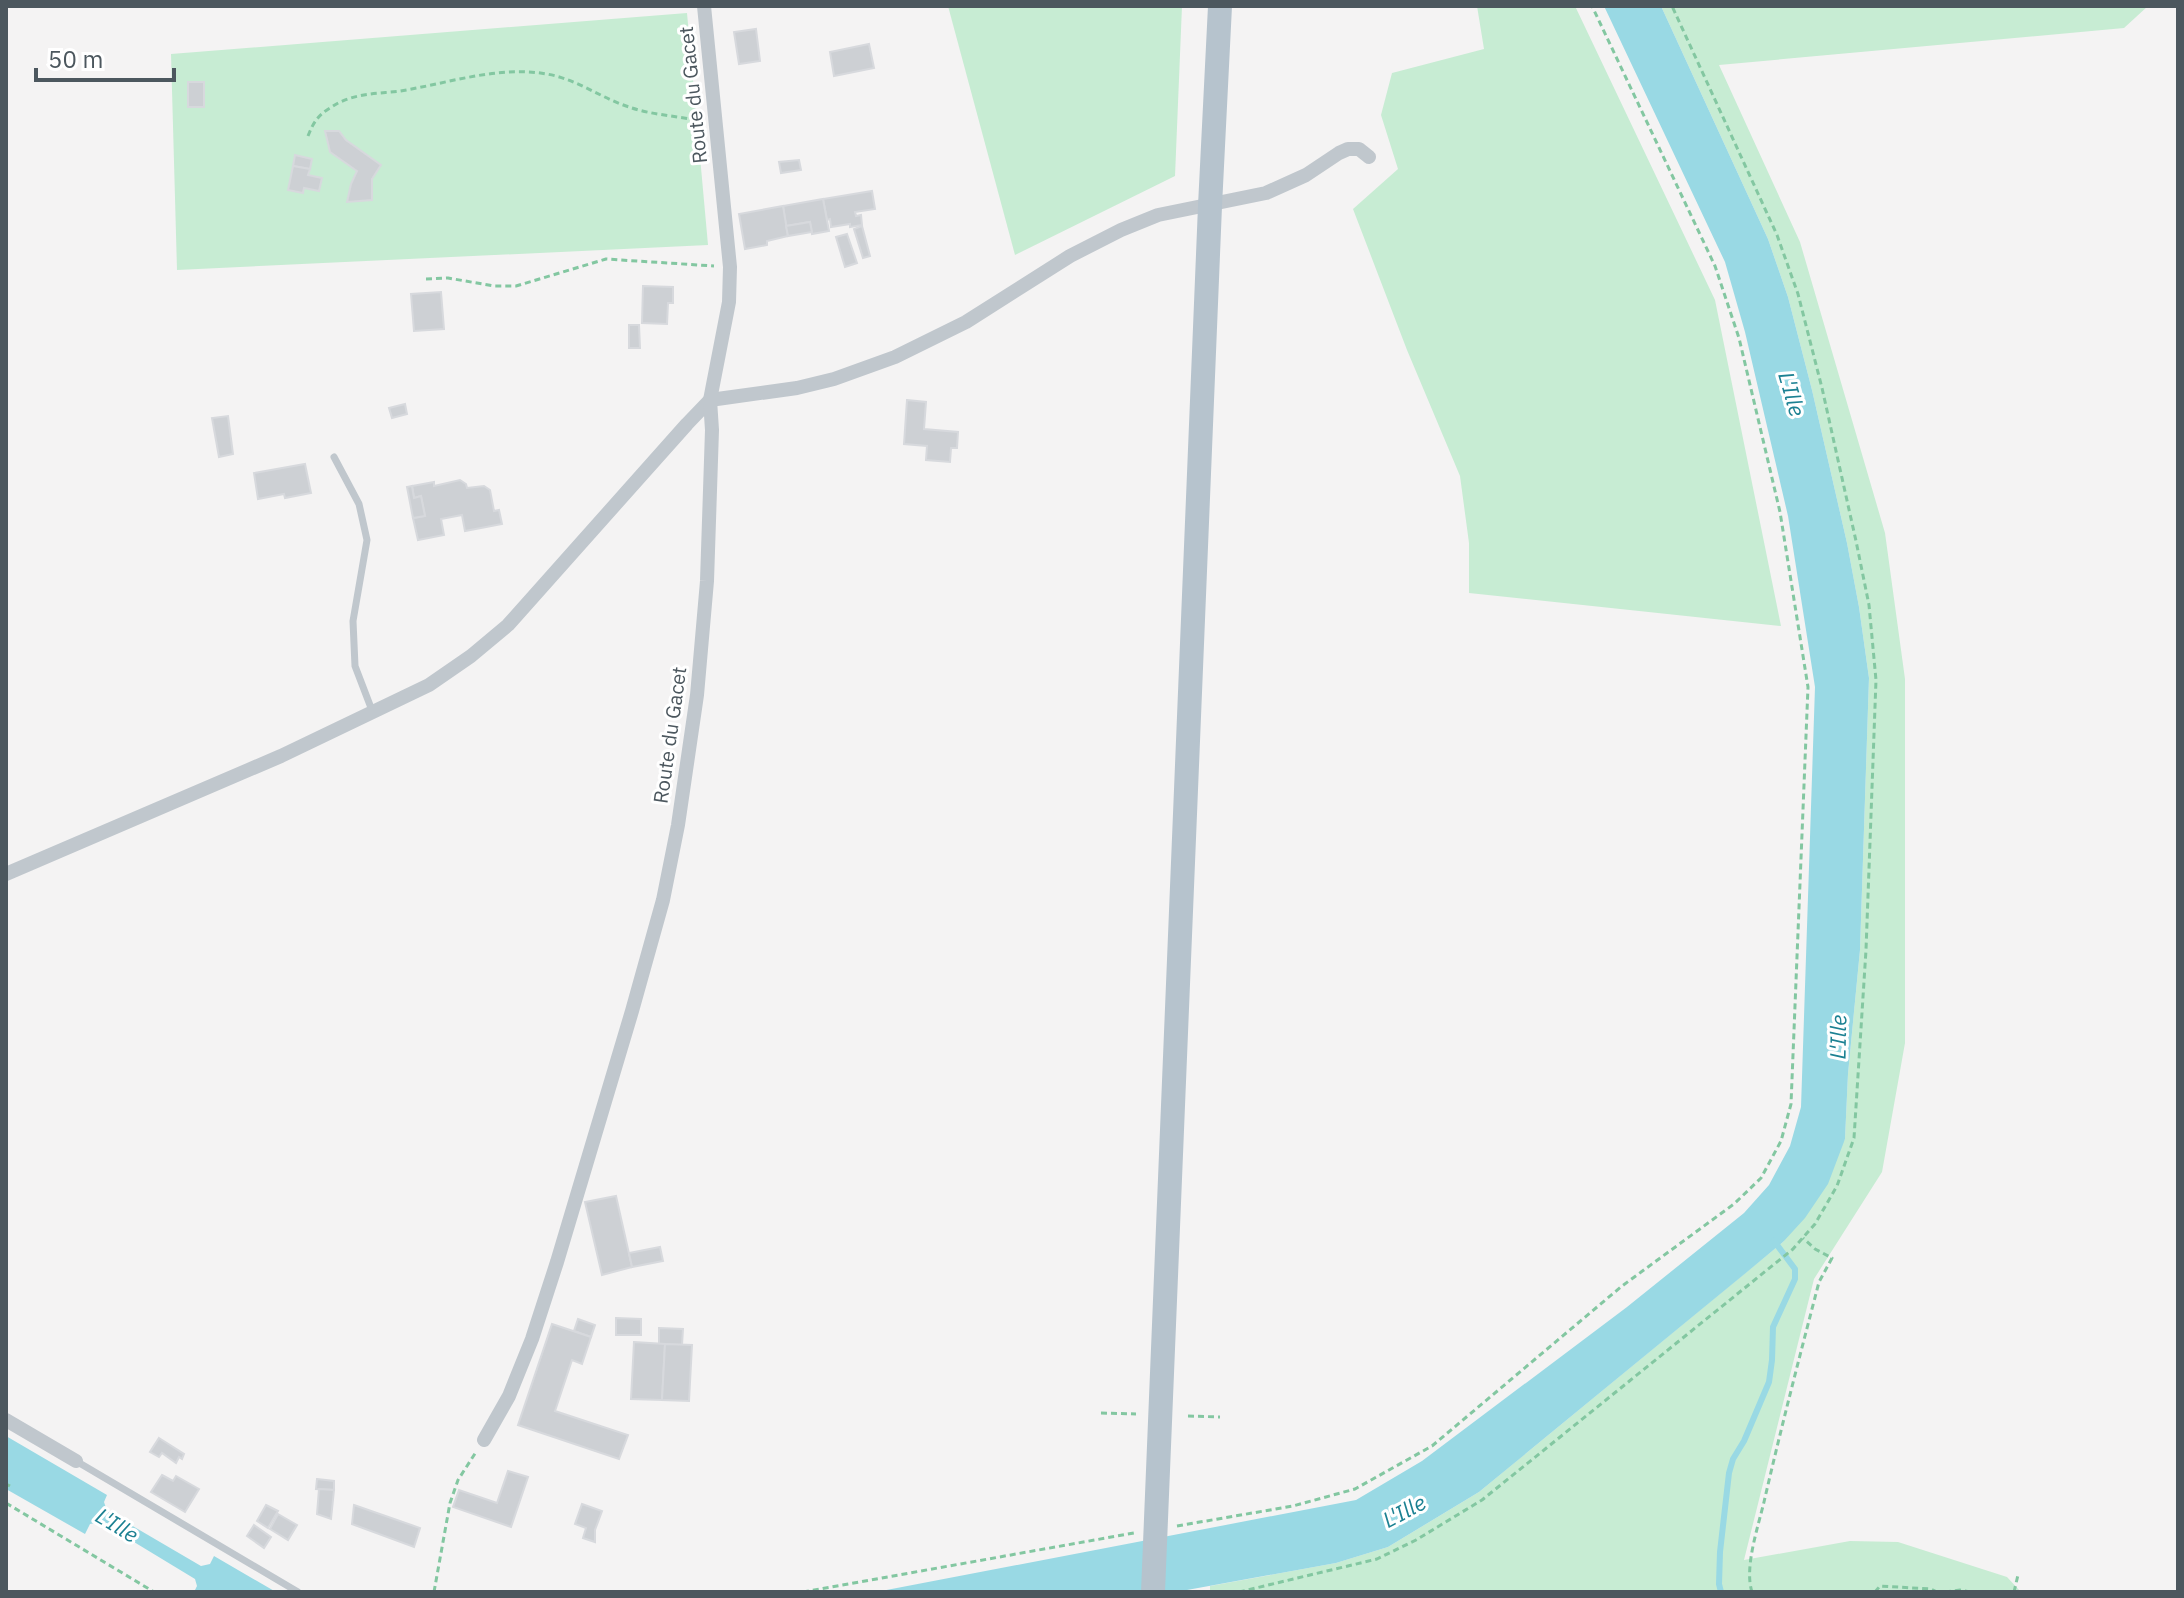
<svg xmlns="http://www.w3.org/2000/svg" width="2184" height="1598" viewBox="0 0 2184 1598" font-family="'IBM Plex Sans',sans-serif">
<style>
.green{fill:#c7ecd3}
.water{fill:#99d9e4}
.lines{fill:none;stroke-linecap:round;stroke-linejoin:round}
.stream{stroke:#99d9e4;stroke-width:6}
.building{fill:#cdd0d4;stroke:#d7d9dd;stroke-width:2}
.path{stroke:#83c7a1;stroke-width:3;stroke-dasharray:6 4;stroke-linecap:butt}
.lane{stroke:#c0c7cd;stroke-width:7}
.street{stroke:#c0c7cd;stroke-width:14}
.primary{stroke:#b6c3cd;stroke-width:24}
.labels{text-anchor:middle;stroke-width:6;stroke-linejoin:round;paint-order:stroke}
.street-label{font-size:20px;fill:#4c575e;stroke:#fff}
.water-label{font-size:22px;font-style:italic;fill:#1c8192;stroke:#fff}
</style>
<rect width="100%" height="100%" fill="#f4f3f3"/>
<!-- green -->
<g class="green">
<path d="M948,6H1182L1175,176L1015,255Z"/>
<path d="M1477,6H1575L1715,300L1781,626L1469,593V543L1460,476L1407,350L1353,209L1398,169L1381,115L1392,73L1484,49Z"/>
<path d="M1661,6H2148L2124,28L1719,65L1800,242L1885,533L1905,679V1043L1882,1172L1814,1279L1744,1560L1850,1541L1898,1542L2007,1577L2021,1592H1210V1586L1336,1563L1388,1547L1479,1492L1783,1242L1845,1139L1848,1074L1860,950L1869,678L1859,607L1847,543L1812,390L1788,297L1768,239Z"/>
<path d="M687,13L708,245L177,270L171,54Z"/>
</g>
<!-- water -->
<g class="water">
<path d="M1604,6H1661L1768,239L1788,297L1812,390L1847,543L1859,607L1869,678L1860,950L1848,1074L1845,1139L1828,1184L1805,1218L1783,1242L1747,1272L1479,1492L1388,1547L1336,1563L1176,1592H876L1356,1500L1422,1461L1627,1307L1744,1213L1769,1185L1790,1146L1801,1107L1815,687L1788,516L1745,332L1725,262Z"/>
<path d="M6,1436L107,1495L104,1502L107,1511L201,1566L210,1564L214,1556L276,1592H194L197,1586L195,1579L101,1522L90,1524L85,1534L6,1489Z"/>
</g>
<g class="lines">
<!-- stream -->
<path class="stream" d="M1721,1592L1719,1584L1720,1552L1729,1473L1733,1459L1744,1441L1769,1382L1772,1360L1773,1327L1795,1279V1269L1774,1241"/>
</g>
<!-- building -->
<g class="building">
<path d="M756,29L760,61L739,64L734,32Z"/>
<path d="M869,44L874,68L834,76L830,52Z"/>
<rect x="188" y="82" width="16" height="25"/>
<path d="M325,131H339L346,140L381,165L372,179V200L347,202L351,184L357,171L330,152Z"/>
<path d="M295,155L312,159L310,169L293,166Z"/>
<path d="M799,160L801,170L781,173L779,162Z"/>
<path d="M293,166L310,169L308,175L322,178L319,191L304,188L303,193L288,190Z"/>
<path d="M872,191L875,209L855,212L856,216L861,215L862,225L850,227V224L831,227L830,219L827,220L823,199Z"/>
<path d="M823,199L829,231L812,234L810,222L786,226L783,206Z"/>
<path d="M783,206L788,236L767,241V245L745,249L739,214Z"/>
<path d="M810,222L812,232L788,236L786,226Z"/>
<path d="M862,226L870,256L863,258L854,229Z"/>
<path d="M847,234L857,263L845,267L836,237Z"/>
<path d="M643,286L673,287V303H668L667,324L642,323Z"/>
<path d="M441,292L444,329L414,331L411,294Z"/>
<path d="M629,325H639L640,348H629Z"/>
<path d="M907,400L926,402L924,429L958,432L957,448H951L950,462L926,460L927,446L904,444Z"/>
<path d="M405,404L407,414L392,418L389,408Z"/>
<path d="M228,416L233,454L219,457L212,418Z"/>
<path d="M305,464L311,493L285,498L284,494L258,499L254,473Z"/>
<path d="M460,480L466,484L467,488L484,486L490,490L494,511L499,510L502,524L465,531L462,515L441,519L444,535L418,540L413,518L425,516L421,496L414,498L412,486L434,482V486Z"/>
<path d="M412,486L414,498L421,496L425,516L413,518L407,487Z"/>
<path d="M616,1196L632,1267L602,1275L585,1202Z"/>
<path d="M660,1247L663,1261L632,1267L629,1253Z"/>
<path d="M616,1318L641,1319V1335H616Z"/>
<path d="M578,1319L595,1325L591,1337L574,1331Z"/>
<path d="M552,1324L591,1337L582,1364L572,1360L555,1411L628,1435L619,1459L518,1425Z"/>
<path d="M659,1328L683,1329L682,1345L659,1344Z"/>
<path d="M634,1342L665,1344L662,1400L631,1399Z"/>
<path d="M665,1344L692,1345L689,1401L662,1400Z"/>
<path d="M159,1438L184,1454L182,1459L179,1457L176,1463L162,1453L159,1457L150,1452Z"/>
<path d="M508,1471L528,1477L511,1527L453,1507L459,1490L497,1503Z"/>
<path d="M162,1475L173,1481L176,1476L199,1489L185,1512L151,1492Z"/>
<path d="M317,1479L334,1481V1490L316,1489Z"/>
<path d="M319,1489L334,1490L331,1519L317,1514Z"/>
<path d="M582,1504L602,1511L595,1530V1542L583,1538L586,1528L575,1524Z"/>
<path d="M266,1505L278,1511L268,1528L257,1521Z"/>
<path d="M354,1505L420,1528L414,1547L352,1524Z"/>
<path d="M278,1514L297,1525L288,1540L270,1529Z"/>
<path d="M254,1525L271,1537L264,1548L247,1536Z"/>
</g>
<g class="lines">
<!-- path -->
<g class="path">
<path d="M308,136C313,123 318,115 330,108C351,93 376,94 400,91C451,83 504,63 556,76C582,83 604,99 629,107C651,115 678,116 701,121"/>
<path d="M426,279L448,278L494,286H516L606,259L714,266"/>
<path d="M1101,1413L1136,1414"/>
<path d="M1188,1416L1220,1417"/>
<path d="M6,1484L10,1486"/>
<path d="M6,1503L154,1592"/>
<path d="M1177,1526L1293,1506L1355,1489L1432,1446L1622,1286L1734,1204L1761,1178L1781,1141L1791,1104L1808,687L1780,512L1739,338L1715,266L1592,6"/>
<path d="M434,1592L450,1503L458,1480L476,1452"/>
<path d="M803,1592L1134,1533"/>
<path d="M1239,1592L1377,1559L1416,1540L1482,1500L1793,1249L1815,1224L1837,1186L1854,1138L1866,950L1876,680L1869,605L1856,541L1822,388L1798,294L1777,235L1672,6"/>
<path d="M1752,1592C1744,1568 1758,1527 1764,1502C1781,1428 1800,1355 1819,1282L1832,1258L1815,1249L1803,1238"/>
<path d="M1875,1592L1880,1586L1931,1589L1937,1592"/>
<path d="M1945,1592L1960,1590L1971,1592"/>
<path d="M2014,1592L2018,1575"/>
</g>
<!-- lane -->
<g class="lane">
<path d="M334,457L359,504L367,540L353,621L355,666L373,713"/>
<path d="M76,1461L298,1592"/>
</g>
<!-- street -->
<g class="street">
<path d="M6,874L281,756L429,685L471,656L508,625L687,424L710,400L797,388L834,379L895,357L966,322L1070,256L1121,230L1158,215L1266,193L1306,175L1339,153L1348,149H1359L1369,157"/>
<path d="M6,1420L76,1461"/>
<path d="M484,1440L509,1396L532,1339L557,1262L632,1011L663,900L678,825L697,695L707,581L712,430L710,400L729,302L730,267L704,6"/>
</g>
<!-- primary -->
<path class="primary" d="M1153,1592L1210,206L1220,6"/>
</g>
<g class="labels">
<!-- street labels -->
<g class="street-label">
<text transform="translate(693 95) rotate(-96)" y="7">Route du Gacet</text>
<text transform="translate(670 735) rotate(-82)" y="7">Route du Gacet</text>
</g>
<!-- water labels -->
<g class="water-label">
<text transform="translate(1792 394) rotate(74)" y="8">L'Ille</text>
<text transform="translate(1838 1037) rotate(-89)" y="8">L'Ille</text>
<text transform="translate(1404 1511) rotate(-28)" y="8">L'Ille</text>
<text transform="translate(117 1525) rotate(31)" y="8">L'Ille</text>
</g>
</g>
<!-- border -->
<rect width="2184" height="1598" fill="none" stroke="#4c575e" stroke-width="16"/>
<!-- scale -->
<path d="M36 68v12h138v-12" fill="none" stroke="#4c575e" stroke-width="4"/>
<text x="48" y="68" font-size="24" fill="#4c575e" stroke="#ffffff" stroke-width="6" paint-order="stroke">50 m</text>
</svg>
